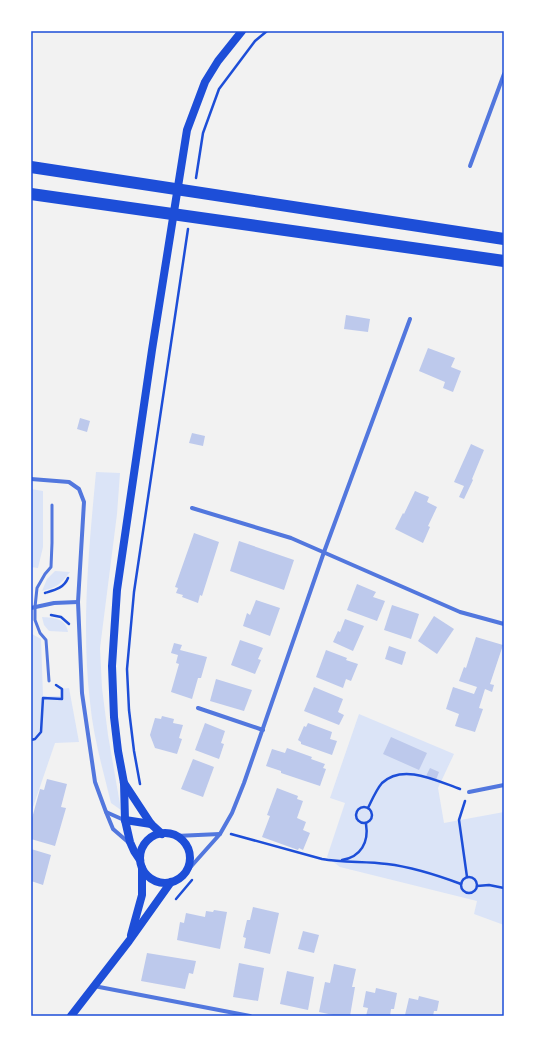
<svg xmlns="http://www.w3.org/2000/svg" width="535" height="1047" viewBox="0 0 535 1047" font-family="Literata,serif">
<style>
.green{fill:#dbe4f7}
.building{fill:#bdc9ec}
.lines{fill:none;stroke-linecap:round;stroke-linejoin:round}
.path{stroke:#1d4ed8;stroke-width:2.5}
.service{stroke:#5277de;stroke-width:3}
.minor{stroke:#5277de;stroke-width:4}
.secondary{stroke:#1d4ed8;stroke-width:8}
.motorway{stroke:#1d4ed8;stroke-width:12}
.neatline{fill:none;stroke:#1d4ed8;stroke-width:1.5}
</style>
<rect width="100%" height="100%" fill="#f2f2f2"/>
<!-- green -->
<g class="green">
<path d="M96,472L120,473L117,514L100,648L102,688L108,735L121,810L111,803C103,770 93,736 90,702C81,625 89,548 96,472Z"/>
<path d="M31,489L43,491V547L38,568L31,567Z"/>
<path d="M55,571L70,572C60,585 57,587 42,591L47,579Z"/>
<path d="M42,617C54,618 66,618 68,632L49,631L44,625Z"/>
<path d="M31,632L32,634L41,639L43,696H60V689L69,688L79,742L55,743L31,813Z"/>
<path d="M359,714L454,754L438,788L444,823L504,812V925L474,914L477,901L340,867L327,857L345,803L330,798Z"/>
</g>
<!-- building -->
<g class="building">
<path d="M346,315L370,319L368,332L344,329Z"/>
<path d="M428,348L455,358L451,367L461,371L453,392L443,388L445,382L419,371Z"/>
<path d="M80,418L90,421L87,432L77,429Z"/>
<path d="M192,433L205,436L203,446L189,443Z"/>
<path d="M471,444L484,450L472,479L473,480L464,499L459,497L464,486L454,482Z"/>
<path d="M415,491L429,497L427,502L437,507L428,526L430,527L423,543L395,529L403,513L404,514Z"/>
<path d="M194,533L219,542L202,596L200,595L198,603L182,597L183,595L176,593L178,588L175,587Z"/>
<path d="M239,541L294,560L284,590L230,571Z"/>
<path d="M357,584L376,592L373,597L385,601L377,621L347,610Z"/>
<path d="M256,600L280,608L270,636L243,626L247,613L250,615Z"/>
<path d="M392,605L419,614L411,639L384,630Z"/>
<path d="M434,616L454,629L437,654L418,641Z"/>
<path d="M345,619L364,626L353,651L333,642L338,631L340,632Z"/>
<path d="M476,637L503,645L490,684L494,685L492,692L485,689L479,708L483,709L475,732L455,726L459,714L446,709L453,687L474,694L477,687L459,681L464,667L466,668Z"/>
<path d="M240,640L263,648L258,659L261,660L255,674L231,665Z"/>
<path d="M174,643L182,645L180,650L207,657L201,678H198L192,699L171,692L179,664L176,663L178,655L171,653Z"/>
<path d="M389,646L406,652L402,665L385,659Z"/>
<path d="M326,650L347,658L346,660L358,664L351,681L346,679L343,688L316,677Z"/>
<path d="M216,679L252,690L244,711L210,701Z"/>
<path d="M314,687L343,699L338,712L344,715L339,725L304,711Z"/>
<path d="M162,716L174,719L173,723L183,725L179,738L182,739L177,754L155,748L150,735L155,718L161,719Z"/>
<path d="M205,723L225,731L221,743L224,744L219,759L195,750Z"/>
<path d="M308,723L332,732L330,739L337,741L332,755L301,744V742L298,740L304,726L306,727Z"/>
<path d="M391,737L427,753L419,770L383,754Z"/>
<path d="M287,748L312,757L311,759L325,764L323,768L326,769L320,786L281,773V771L266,766L272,749L285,753Z"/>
<path d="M193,759L214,767L203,797L181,789Z"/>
<path d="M430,768L439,772L436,780L426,776Z"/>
<path d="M47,779L67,784L61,807L66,808L55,846L31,839V822L40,789L44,790Z"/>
<path d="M277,788L298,796L297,799L303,801L297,818L306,822L303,830L310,833L303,850L299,848L298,850L262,837L270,816L267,815Z"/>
<path d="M31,849L51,855L43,885L31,881Z"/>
<path d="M253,907L279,913L270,954L244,948L246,938L243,937L247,920H250Z"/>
<path d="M214,910L227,912L220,949L177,940L180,922L184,923L186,913L205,917L206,911L213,912Z"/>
<path d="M303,931L319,935L314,953L298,949Z"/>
<path d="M147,953L196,961L193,974L189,973L185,989L141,981Z"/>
<path d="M239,963L264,968L258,1001L233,997Z"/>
<path d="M334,964L356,969L352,987H355L350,1016H338L319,1012L325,982L330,983Z"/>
<path d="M287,971L314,977L308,1010L280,1004Z"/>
<path d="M376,988L397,993L394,1009H391L390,1016H366L368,1008L363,1007L366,991L375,993Z"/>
<path d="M419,996L439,1001L437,1011H434L433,1016L405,1015L409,998L418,1000Z"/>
</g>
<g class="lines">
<!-- path -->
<g class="path">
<path d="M196,178L203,133L219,89L255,41L267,31"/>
<path d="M45,593C55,590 64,588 68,578"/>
<path d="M51,615L61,617L69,624"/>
<path d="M31,740L35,739L41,732L43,698L62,699V689L56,685"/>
<path d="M140,784L134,751L129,710L127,669L134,592L188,229"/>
<path d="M465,801L459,820L467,877"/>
<circle cx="364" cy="815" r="8"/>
<path d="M368,808C372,800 376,790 382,783C403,763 437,781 460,789"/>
<path d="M231,834L322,859C343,863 365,861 387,864C412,867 437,875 461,884"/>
<path d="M342,860C361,857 369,842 366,824"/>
<circle cx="469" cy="885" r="8"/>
<path d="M477,886L489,885L504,888"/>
<path d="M176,899L192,880"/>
</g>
<!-- service -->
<path class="service" d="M49,681L46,640L40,633L35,620V607L37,588L45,574L51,567L52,543V505"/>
<!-- minor -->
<g class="minor">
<path d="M470,166L504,74"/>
<path d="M31,479L69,482L79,489L84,502L78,602L82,693L95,782L106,812L113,829L128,842"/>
<path d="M192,508L291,538L460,612L504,624"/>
<path d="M31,608L54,603L78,602"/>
<path d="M198,708L263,730"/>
<path d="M469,792L504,785"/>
<path d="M106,812L124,820"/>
<path d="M220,834L232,813L244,783L324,552L410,319"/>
<path d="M176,836L220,834L187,871"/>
<path d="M94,986L250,1016"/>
</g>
<!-- secondary -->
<g class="secondary">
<path d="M124,783L151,824L162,834"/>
<path d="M125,820L151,824"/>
<circle cx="165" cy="858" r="25"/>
<path d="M140,860L134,851L130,842L125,820L124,783L118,751L114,717L112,666L117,590L152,350L187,130L205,82L218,61L242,31"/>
<path d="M131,935L142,895V868"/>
<path d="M71,1016L129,941L171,882"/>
</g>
<!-- motorway -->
<g class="motorway">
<path d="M31,167L504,239"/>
<path d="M31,194L504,261"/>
</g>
</g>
<!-- border -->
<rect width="535" height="1047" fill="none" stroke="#ffffff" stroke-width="64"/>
<rect x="32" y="32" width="471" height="983" class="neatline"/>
</svg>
